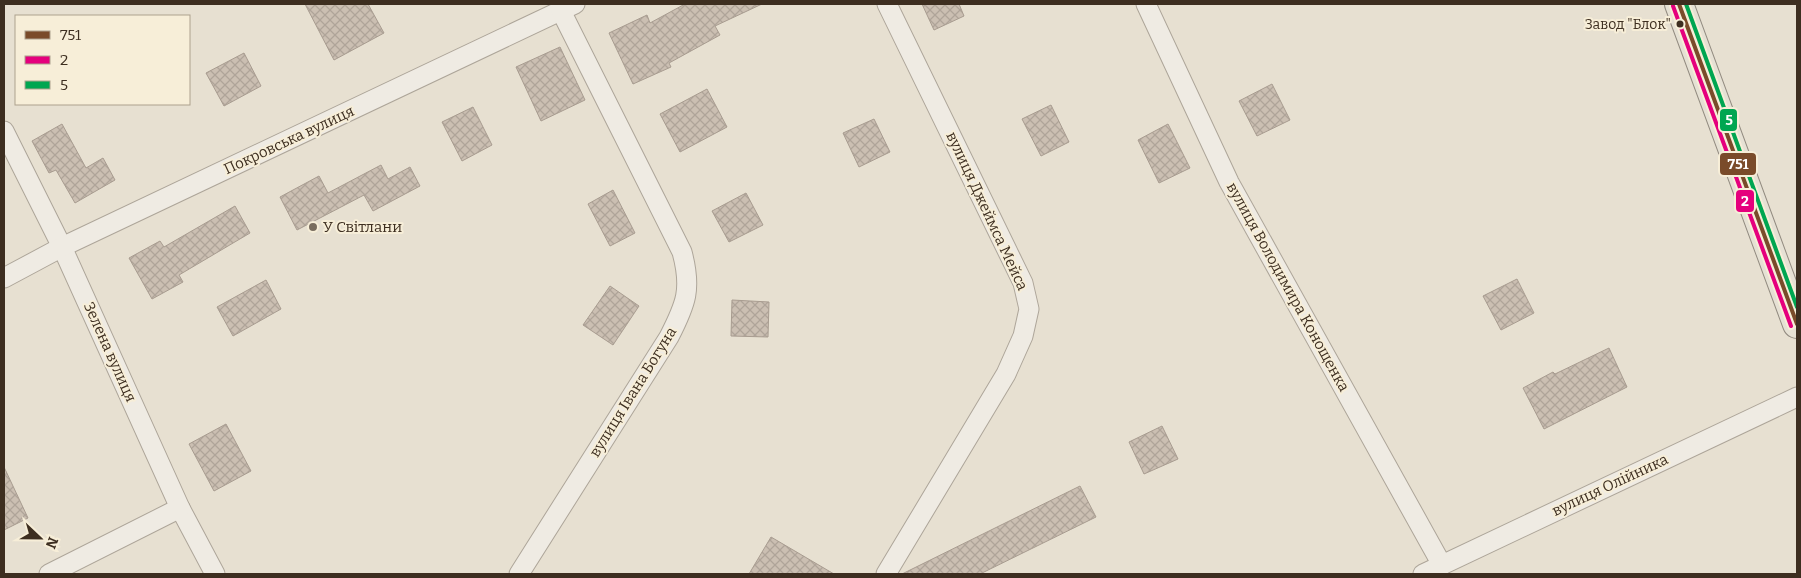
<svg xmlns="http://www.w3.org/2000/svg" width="1801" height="578" viewBox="0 0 1801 578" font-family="Bitter,serif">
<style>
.building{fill:url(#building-cross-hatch);stroke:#a89c90}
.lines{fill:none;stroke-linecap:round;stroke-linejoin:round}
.street-casing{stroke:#ada599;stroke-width:21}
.primary-casing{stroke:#928b80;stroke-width:30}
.street{stroke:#efebe3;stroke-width:19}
.primary{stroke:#e6e1d4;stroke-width:28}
.bus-1-casing{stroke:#f7eed8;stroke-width:8}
.bus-2-casing{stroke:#f7eed8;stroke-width:8}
.bus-3-casing{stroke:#f7eed8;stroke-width:8}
.bus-1{stroke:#7a4b2a;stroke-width:4}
.bus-2{stroke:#e5007d;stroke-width:4}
.bus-3{stroke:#00a651;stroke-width:4}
.bus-dot{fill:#3d2e20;stroke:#f7eed8;stroke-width:2}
.poi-dot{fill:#786c5e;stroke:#f7eed8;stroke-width:2}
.labels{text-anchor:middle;stroke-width:4;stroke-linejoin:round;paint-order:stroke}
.bus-label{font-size:14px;fill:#3d2e20;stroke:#f7eed8;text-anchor:end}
.street-label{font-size:15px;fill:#3d2e20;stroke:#f7eed8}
.poi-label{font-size:15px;fill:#3d2e20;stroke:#f7eed8;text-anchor:start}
.line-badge{stroke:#f7eed8;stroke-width:2}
.badge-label{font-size:14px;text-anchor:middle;font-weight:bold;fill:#fff}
</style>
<defs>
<pattern id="building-cross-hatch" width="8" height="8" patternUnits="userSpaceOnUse" patternTransform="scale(1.25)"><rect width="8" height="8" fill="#cbbfb2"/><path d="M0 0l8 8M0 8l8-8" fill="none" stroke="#afa499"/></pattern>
</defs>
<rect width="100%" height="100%" fill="#e7e0d1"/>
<!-- building -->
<g class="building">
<path d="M305,4H368L384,33L334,60Z"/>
<path d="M685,4H762L715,26L720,35L669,63L671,67L633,84L609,33L647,15L650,23Z"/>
<path d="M922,4H959L964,16L934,30Z"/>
<path d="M560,47L585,100L541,121L516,67Z"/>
<path d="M244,53L261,86L224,106L206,73Z"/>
<path d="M1272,84L1290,120L1257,136L1239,101Z"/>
<path d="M707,89L727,127L680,152L660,114Z"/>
<path d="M1051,105L1069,142L1041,156L1022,119Z"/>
<path d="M473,107L492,145L462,161L442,122Z"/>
<path d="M874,119L890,152L859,167L843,133Z"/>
<path d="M62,124L86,168L103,158L115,180L75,203L56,170L49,173L32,141Z"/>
<path d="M1168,124L1190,168L1159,183L1138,140Z"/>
<path d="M381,165L388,179L410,167L420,186L373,211L364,195L297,230L280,197L319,176L328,193Z"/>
<path d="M613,190L635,233L610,246L588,204Z"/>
<path d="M746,193L763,225L729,242L712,211Z"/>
<path d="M235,206L250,233L179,275L183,282L152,299L129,258L160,241L164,247Z"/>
<path d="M1517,279L1534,313L1501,330L1483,296Z"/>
<path d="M266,280L281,309L233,336L217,307Z"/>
<path d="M610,286L639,306L613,345L583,325Z"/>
<path d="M732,300L769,302L768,337L731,336Z"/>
<path d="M1609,348L1627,387L1544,429L1523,388L1553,372L1555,374Z"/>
<path d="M226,424L251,471L214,491L189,444Z"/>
<path d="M1162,426L1178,459L1144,474L1129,442Z"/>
<path d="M4,467L28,518L4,530Z"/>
<path d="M1080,486L1096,517L980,574H902Z"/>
<path d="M771,537L834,574H749Z"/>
</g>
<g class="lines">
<defs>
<g id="street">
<path d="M1146,4L1229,182L1442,565"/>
<path d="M4,131L62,247L180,508L215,574"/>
<path d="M4,278L62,247L575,4"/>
<path d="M49,574L180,508"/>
<path d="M519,574L669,337C686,304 692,289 682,252L561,11"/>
<path d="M886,574L1006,374L1023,336L1029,309L1023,283L887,4"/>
<path d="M1423,574L1797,397"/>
</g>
<path id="primary" d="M1679,4L1797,324"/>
</defs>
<!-- street casing -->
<use href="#street" class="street-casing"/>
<!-- primary casing -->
<use href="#primary" class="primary-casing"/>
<!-- street -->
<use href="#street" class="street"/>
<!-- primary -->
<use href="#primary" class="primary"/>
<defs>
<path id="bus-1" d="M1679,4L1797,324"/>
<path id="bus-2" d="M1673,6L1791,326"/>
<path id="bus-3" d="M1686,4L1797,307"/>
</defs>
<!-- bus-1 casing -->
<use href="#bus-1" class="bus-1-casing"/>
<!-- bus-2 casing -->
<use href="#bus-2" class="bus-2-casing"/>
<!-- bus-3 casing -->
<use href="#bus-3" class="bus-3-casing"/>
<!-- bus-1 -->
<use href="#bus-1" class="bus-1"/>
<!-- bus-2 -->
<use href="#bus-2" class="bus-2"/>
<!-- bus-3 -->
<use href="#bus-3" class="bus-3"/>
</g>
<!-- markers -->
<circle class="bus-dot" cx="1680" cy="24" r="4.5"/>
<circle class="poi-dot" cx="313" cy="227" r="5"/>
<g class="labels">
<!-- bus labels -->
<g class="bus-label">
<text x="1671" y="29">Завод "Блок"</text>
</g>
<!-- street labels -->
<g class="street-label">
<text transform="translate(289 140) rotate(-25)" y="5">Покровська вулиця</text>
<text transform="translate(987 211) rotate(65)" y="5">вулиця Джеймса Мейса</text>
<text transform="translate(1288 287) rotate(61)" y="5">вулиця Володимира Конощенка</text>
<text transform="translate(110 352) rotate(66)" y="5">Зелена вулиця</text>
<text transform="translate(633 392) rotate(-58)" y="5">вулиця Івана Богуна</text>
<text transform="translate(1610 485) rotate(-25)" y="5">вулиця Олійника</text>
</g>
<!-- poi labels -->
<g class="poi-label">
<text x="323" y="232">У Світлани</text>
</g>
</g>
<g class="line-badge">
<rect x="1719" y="108" width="19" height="24" rx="5" fill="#00a651"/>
<rect x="1719" y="152" width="38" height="24" rx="5" fill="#7a4b2a"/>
<rect x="1735" y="189" width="20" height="24" rx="5" fill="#e5007d"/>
</g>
<g class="badge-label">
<text x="1729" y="125">5</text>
<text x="1738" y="169">751</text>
<text x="1745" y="206">2</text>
</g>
<!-- border -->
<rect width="1801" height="578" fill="none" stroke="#3d2e20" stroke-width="10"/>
<!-- legend -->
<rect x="15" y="15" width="175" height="90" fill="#f7eed8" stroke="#ada18e"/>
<rect x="25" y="31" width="25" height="8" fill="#7a4b2a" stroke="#ada18e"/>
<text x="60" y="40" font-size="15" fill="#3d2e20">751</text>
<rect x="25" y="56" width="25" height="8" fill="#e5007d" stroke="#ada18e"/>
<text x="60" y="65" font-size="15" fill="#3d2e20">2</text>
<rect x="25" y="81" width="25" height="8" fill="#00a651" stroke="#ada18e"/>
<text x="60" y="90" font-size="15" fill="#3d2e20">5</text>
<!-- north arrow -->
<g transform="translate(40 538) rotate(112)" stroke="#f7eed8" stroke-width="4" paint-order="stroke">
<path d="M0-4L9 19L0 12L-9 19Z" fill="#3d2e20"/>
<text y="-8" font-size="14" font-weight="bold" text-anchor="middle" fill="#3d2e20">N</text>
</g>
</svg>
